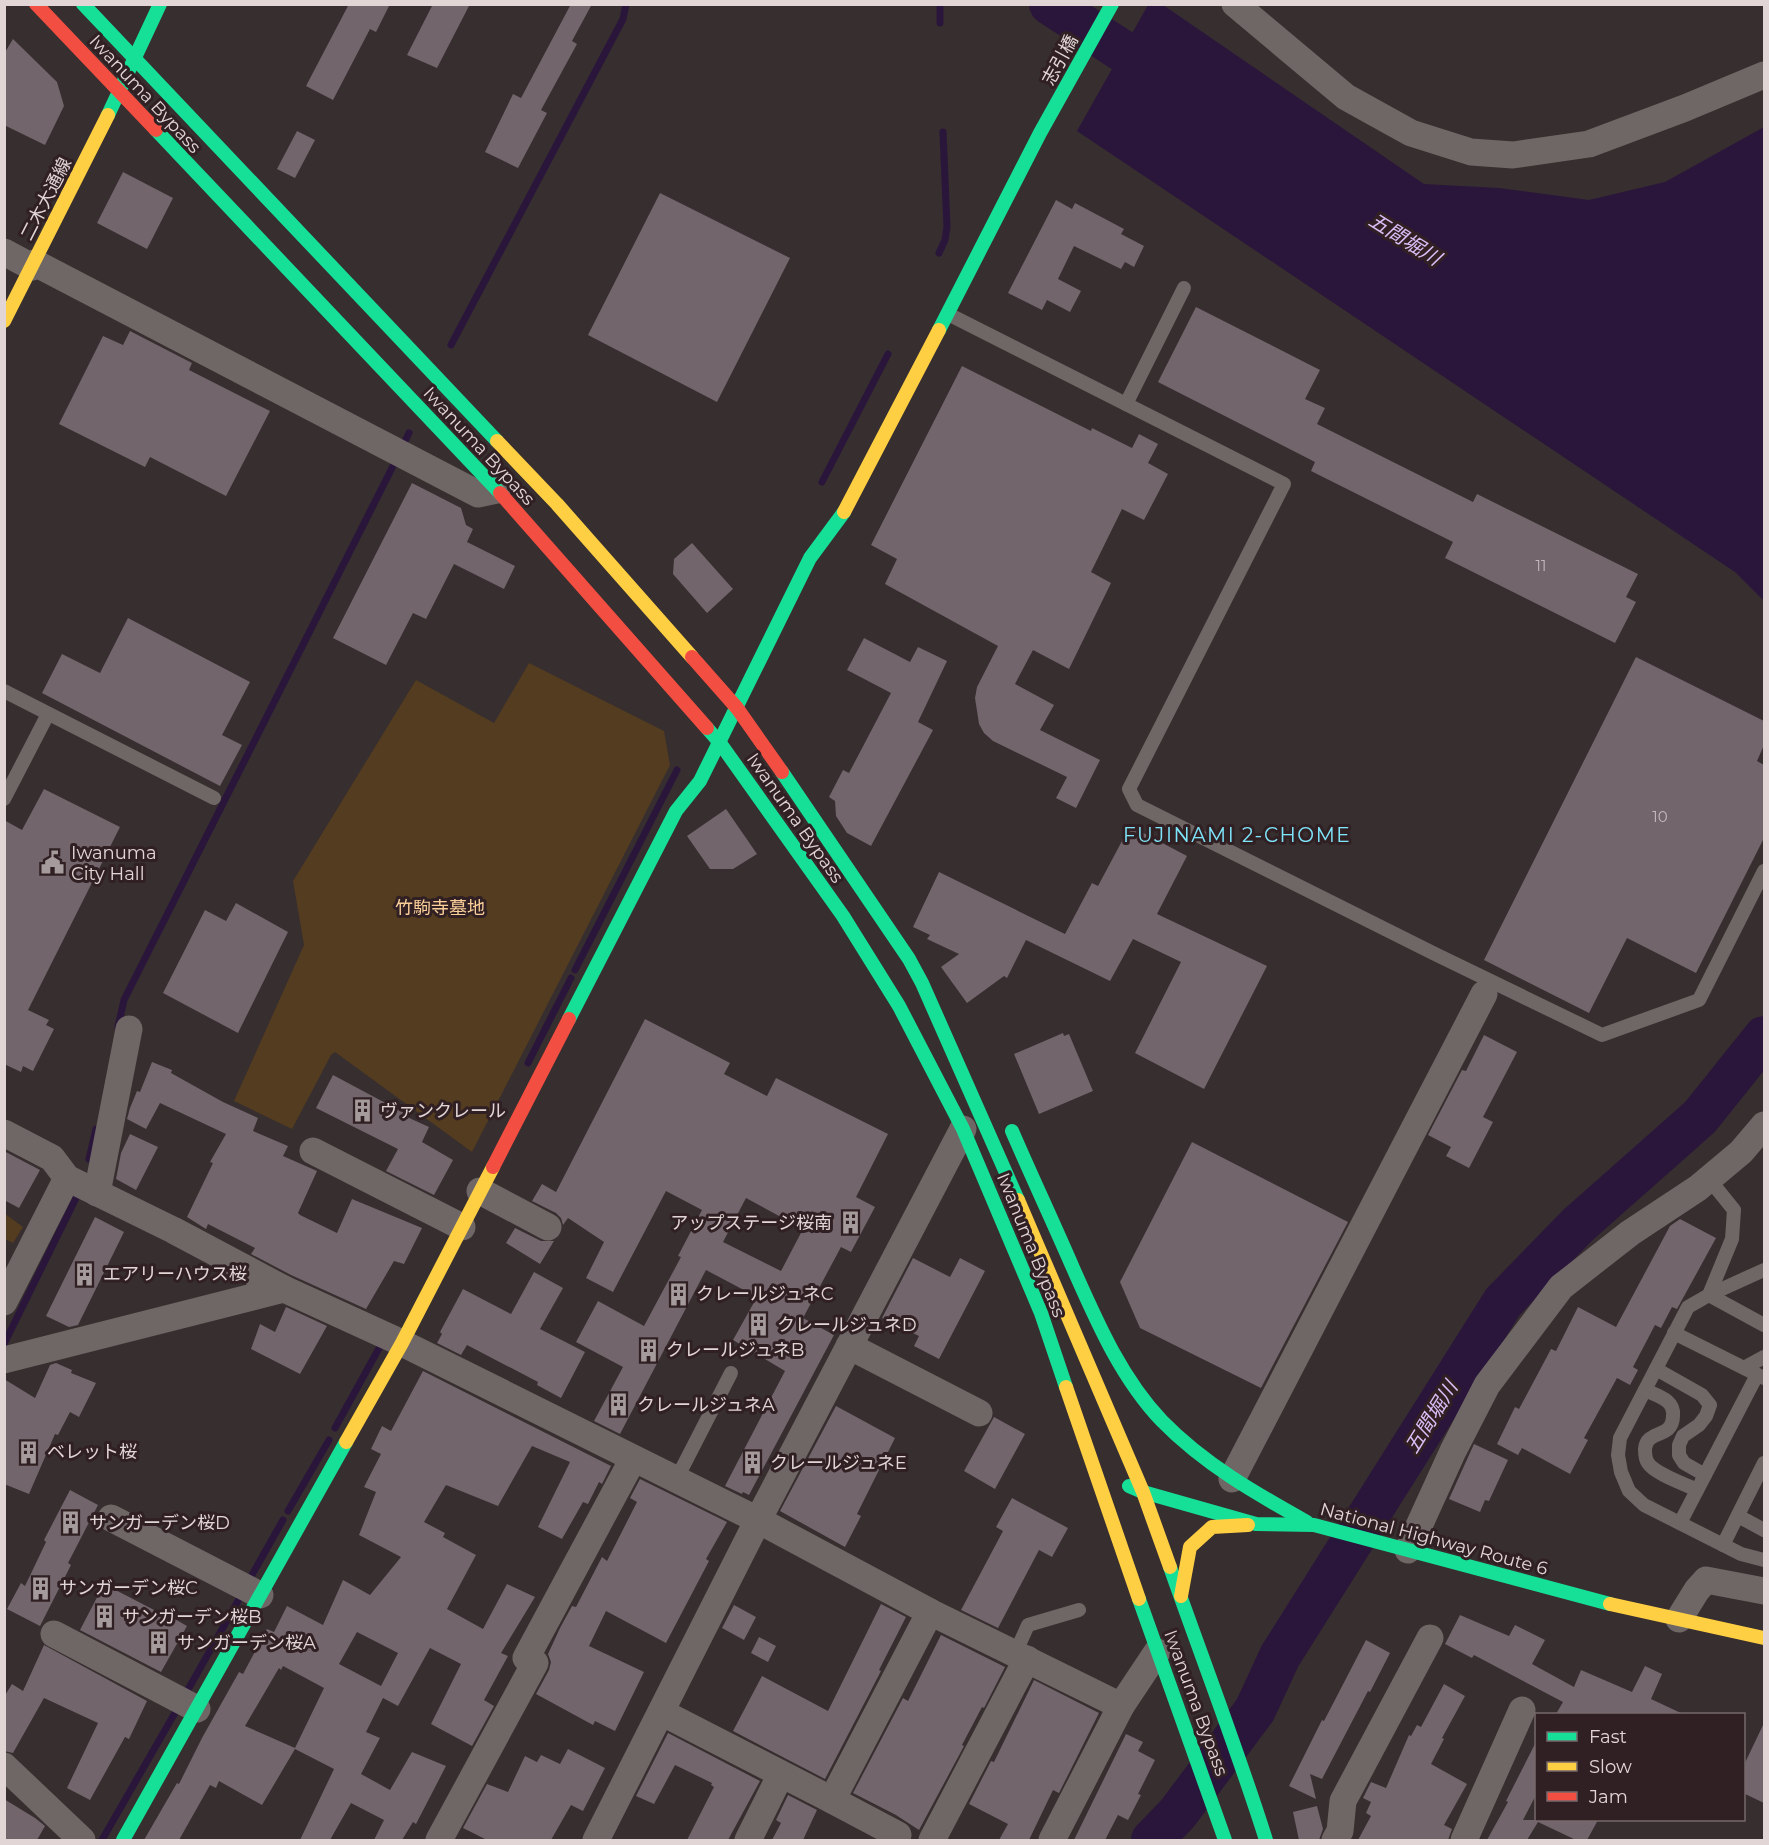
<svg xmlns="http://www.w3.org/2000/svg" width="1769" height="1845" viewBox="0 0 1769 1845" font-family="Montserrat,'Noto Sans JP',sans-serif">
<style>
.green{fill:#533c1f}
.water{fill:#2b163b}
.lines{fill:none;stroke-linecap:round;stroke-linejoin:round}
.stream{stroke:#2b163b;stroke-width:7}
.river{stroke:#2b163b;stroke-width:42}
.building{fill:#72656c;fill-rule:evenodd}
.lane{stroke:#6f6765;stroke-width:14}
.street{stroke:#6f6765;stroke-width:27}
.fast{stroke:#16e098;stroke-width:14}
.slow{stroke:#ffcf43;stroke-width:14}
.jam{stroke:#f24e42;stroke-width:14}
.labels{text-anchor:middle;stroke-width:6;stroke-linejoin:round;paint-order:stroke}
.number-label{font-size:15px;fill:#c5b9bc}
.street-label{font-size:18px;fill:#e1d5d6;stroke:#312023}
.poi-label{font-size:18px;fill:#e1d5d6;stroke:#312023;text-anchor:start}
.park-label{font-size:18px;fill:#facf9a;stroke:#312023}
.water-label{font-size:20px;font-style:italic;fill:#d9bdf6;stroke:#312023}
.neighbourhood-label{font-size:20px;letter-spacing:1.5px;fill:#7ee5fa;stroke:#312023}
</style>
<rect width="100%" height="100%" fill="#372e2f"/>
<!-- green -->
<g class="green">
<path d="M529,663L664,731L670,765L472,1152L335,1052L331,1055L292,1129L234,1101L304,945L293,881L416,680L494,723Z"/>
<path d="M4,1213L23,1227L13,1243L5,1239Z"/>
</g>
<!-- water -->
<path class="water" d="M1148,5H1163L1424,184L1499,188L1589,200L1665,182L1764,127V601L1735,572L1077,131Z"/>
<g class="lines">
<!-- stream -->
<g class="stream">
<path d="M940,4V23"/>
<path d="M939,253L945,240L947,227L943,132"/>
<path d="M451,345L623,19L626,4"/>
<path d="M403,445L409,433"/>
<path d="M822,482L888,354"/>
<path d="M575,970L677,770"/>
<path d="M118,1027L124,1000L396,460"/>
<path d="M528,1063L571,978"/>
<path d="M89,1159L96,1129"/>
<path d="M4,1344L80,1190"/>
<path d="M335,1428L383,1341"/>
<path d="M288,1511L329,1440"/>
<path d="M248,1582L283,1520"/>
<path d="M185,1695L243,1592"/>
<path d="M102,1840L180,1704"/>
</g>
<!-- river -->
<g class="river">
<path d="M1050,4L1169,81"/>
<path d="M1152,1840L1178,1813L1255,1710L1280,1656L1503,1302L1578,1225L1700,1117L1764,1037"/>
</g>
</g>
<!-- building -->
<g class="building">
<path d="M349,4H390L376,32L370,29L333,100L306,86Z"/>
<path d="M433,4H470L437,68L407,55Z"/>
<path d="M571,4H592L572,41L577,44L541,110L547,113L518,168L485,152L513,94L521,98Z"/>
<path d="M13,39L57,82L64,106L45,145L4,125V54Z"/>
<path d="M297,131L315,140L295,178L277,169Z"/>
<path d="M123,172L173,198L147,249L97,223Z"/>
<path d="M660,193L790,258L717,402L588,335Z"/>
<path d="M1056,200L1072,209L1075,203L1124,229L1121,234L1144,246L1134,267L1125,262L1121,269L1074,246L1058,279L1081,291L1070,312L1047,300L1042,310L1008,293Z"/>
<path d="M1196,307L1320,370L1305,399L1325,408L1317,424L1473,502L1477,494L1638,574L1626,597L1636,602L1615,643L1445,558L1453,542L1311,471L1315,462L1158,382Z"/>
<path d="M130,331L192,363L189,370L270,411L226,496L150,457L145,467L59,424L103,336L123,345Z"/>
<path d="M962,366L1091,431L1092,428L1132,448L1139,434L1158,444L1148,463L1168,474L1144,520L1122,509L1091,572L1111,583L1069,669L1033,650L1015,684L1054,705L1040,730L1100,760L1076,808L1056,798L1067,777L993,741L984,733L979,724L975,698L977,687L998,646L885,584L897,559L871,545Z"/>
<path d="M412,483L461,508L466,525L473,529L467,542L515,566L504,589L454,564L426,619L413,613L386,665L333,638Z"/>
<path d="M692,543L733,589L707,613L673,574L674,559Z"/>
<path d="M128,618L250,682L222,735L242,745L220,786L42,693L62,654L100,673Z"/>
<path d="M864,638L910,662L918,647L947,661L918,722L933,730L871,846L847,833L836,816L835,801L829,797L843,770L849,773L891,693L847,670Z"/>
<path d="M1636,657L1764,721V745L1757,761L1764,765V838L1696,973L1627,938L1589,1013L1484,960Z"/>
<path d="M44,789L120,827L28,1010L49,1020L46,1025L54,1029L33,1071L23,1066L21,1072L4,1064V820L22,830Z"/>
<path d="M726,809L757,854L733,869H710L687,836Z"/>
<path d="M1130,826L1187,856L1157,914L1267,966L1204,1089L1135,1053L1181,962L1133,939L1110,981L1026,940L1007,978L1004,976L967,1003L941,967L959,954L927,939L930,935L913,927L939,872L1065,934L1092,883L1098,886Z"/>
<path d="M236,903L288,932L238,1033L163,993L205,910L226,921Z"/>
<path d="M645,1019L730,1063L724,1074L767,1096L776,1078L888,1134L856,1197L875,1207L851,1252L841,1247L803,1318L834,1335L749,1495L743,1492L742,1494L725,1486L785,1371L733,1340L757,1297L706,1270L620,1434L594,1421L623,1367L576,1342L598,1301L644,1326L681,1257L678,1256L702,1210L666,1191L613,1292L586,1278L604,1242L568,1218L563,1225L561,1218L556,1213L532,1201L542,1184L556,1192ZM746,1198L803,1229L781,1271L723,1242Z"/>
<path d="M1063,1033L1064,1036L1069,1034L1093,1091L1039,1114L1014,1054Z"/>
<path d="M1484,1035L1517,1052L1483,1117L1493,1122L1469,1168L1446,1156L1451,1147L1428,1135L1462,1070L1466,1071Z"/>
<path d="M152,1062L172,1070L171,1073L223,1102L258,1118L253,1131L288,1146L283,1156L317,1171L298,1213L300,1215L337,1233L352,1199L422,1228L404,1264L394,1261L366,1309L291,1275L251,1254L255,1248L208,1224L206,1229L187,1217L213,1163L210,1162L226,1134L160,1103L146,1129L127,1119L130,1108L137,1091L140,1092Z"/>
<path d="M333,1075L408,1115L407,1117L429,1127L422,1142L453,1160L434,1195L386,1171L398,1149L316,1108Z"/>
<path d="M130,1134L158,1147L136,1190L116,1179L121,1153Z"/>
<path d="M1192,1142L1348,1222L1261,1388L1140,1328L1120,1282Z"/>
<path d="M4,1151L40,1170L19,1208L4,1200Z"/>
<path d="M95,1217L124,1232L78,1325L69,1327L46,1316Z"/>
<path d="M1680,1219L1716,1238L1677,1309L1672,1307L1661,1328L1655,1325L1633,1367L1638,1370L1630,1385L1617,1378L1584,1438L1588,1440L1570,1474L1522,1448L1518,1455L1497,1444L1515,1407L1519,1409L1551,1349L1556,1351L1578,1307L1616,1327L1670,1226Z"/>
<path d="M515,1228L541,1241H554L540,1264L506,1243Z"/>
<path d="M913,1258L950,1277L960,1258L985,1271L939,1359L914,1346L919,1336L882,1318Z"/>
<path d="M534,1272L563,1288L540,1329L585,1352L561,1398L537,1385L538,1382L467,1345L461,1355L437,1343L442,1334L440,1332L463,1289L511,1314Z"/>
<path d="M286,1307L327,1326L300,1374L251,1349L260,1324L275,1332Z"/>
<path d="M56,1363L72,1370L71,1373L96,1383L79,1417L70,1412L58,1435L55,1434L29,1494L4,1484V1379L35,1398L50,1365Z"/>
<path d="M423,1371L611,1466L602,1484L599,1482L588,1504L583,1502L562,1539L538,1527L570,1462L532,1446L498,1506L446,1485L424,1522L445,1533L443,1537L476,1555L447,1609L483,1629L507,1584L535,1597L501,1653L508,1656L484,1700L494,1706L472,1746L431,1724L461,1664L430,1648L398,1706L383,1698L366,1732L380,1738L361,1774L390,1790L412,1752L446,1766L416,1824L413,1822L402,1840H374L384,1820L351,1803L330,1840H300L334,1769L295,1749L262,1805L219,1781L216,1788L210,1785L179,1840H144L177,1783L179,1784L202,1738L239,1672L243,1674L267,1629L274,1632L287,1606L323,1625L343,1580L370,1595L401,1557L359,1535L376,1492L364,1487L381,1454L371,1449L382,1426L391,1431ZM357,1632L398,1653L381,1686L339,1664ZM283,1666L324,1688L295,1748L245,1726L279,1668L281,1670Z"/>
<path d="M836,1406L895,1438L857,1514L861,1516L845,1547L780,1511Z"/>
<path d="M994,1417L1025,1434L995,1489L964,1471Z"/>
<path d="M1474,1444L1508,1460L1489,1501L1485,1500L1480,1512L1449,1499Z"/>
<path d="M640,1479L727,1522L706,1559L709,1561L666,1643L606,1611L589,1646L644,1672L615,1731L595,1721L593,1725L536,1694L549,1670L551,1662L548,1654L560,1628L572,1606L576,1607L602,1557L607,1561L637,1502L630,1498Z"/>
<path d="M70,1490L98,1505L68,1563L71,1565L40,1626L7,1609L21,1583L25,1586L46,1542L44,1540Z"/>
<path d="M1012,1498L1068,1528L1052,1557L1039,1550L998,1628L961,1610L1003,1531L996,1527Z"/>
<path d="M104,1584L158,1612L159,1610L187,1626L161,1672L80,1630Z"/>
<path d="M881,1604L906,1617L879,1670L881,1671L825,1779L733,1731L762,1676L828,1711Z"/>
<path d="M734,1605L756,1617L744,1640L722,1628Z"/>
<path d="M1460,1615L1509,1636L1515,1625L1545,1640L1532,1664L1574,1687L1581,1670L1632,1692L1645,1666L1662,1674L1651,1699L1683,1714H1556L1563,1702L1474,1655L1472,1658L1445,1644Z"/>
<path d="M941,1635L1005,1667L984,1708L982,1707L962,1745L964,1746L919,1830L896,1815L853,1793L903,1698L908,1701Z"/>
<path d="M759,1637L776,1646L768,1662L751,1653Z"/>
<path d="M1366,1640L1390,1653L1370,1692L1368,1691L1322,1779L1310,1774L1316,1799L1289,1786L1322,1720L1324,1721Z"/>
<path d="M44,1645L147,1701L129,1739L125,1737L90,1800L67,1788L98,1723L44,1698L13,1753L4,1751V1697L12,1684L23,1691Z"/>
<path d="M1034,1680L1099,1713L1059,1793L1053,1790L1029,1840H999L1008,1824L969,1804L991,1761L994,1762Z"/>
<path d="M1444,1684L1465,1696L1442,1738L1444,1739L1431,1764L1467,1784L1444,1825L1452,1829L1448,1840H1358L1371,1816L1366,1813L1371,1802L1363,1798L1371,1782L1386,1788L1409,1735L1411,1736L1417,1725L1421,1727Z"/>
<path d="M1764,1723V1803L1743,1793V1767Z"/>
<path d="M668,1733L760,1781L728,1840H687L714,1787L711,1785L712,1783L675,1765L654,1804L636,1796Z"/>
<path d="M1126,1734L1143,1742L1138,1751L1155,1760L1138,1794L1141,1795L1128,1820L1118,1815L1105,1840H1074Z"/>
<path d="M1536,1742V1795L1523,1820H1598L1587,1840H1576L1538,1822L1527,1840H1487L1508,1802L1506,1801Z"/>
<path d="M568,1749L605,1768L583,1811L571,1805L551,1840H487L463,1828L487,1784L508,1792L525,1756L537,1762L541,1755L560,1764Z"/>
<path d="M788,1795L817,1810L803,1840H772L781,1823L776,1820Z"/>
<path d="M4,1799L35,1818L45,1826L37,1840H4Z"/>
<path d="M1317,1806L1323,1829L1319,1840H1299L1293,1812Z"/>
</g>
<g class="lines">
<!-- lane -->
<g class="lane">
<path d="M948,314L1284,484L1129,789L1137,805L1435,954L1602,1035L1699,1000L1764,871"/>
<path d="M1126,404L1184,288"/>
<path d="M4,691L214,798"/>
<path d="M4,799L48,714"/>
<path d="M1709,1179L1734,1210L1732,1239L1709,1295L1764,1325"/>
<path d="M1764,1270L1709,1295L1688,1307L1620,1438L1618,1455L1621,1472L1629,1491L1644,1505L1741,1554L1764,1560"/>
<path d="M1674,1333L1764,1378"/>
<path d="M1744,1368L1764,1357"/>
<path d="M1656,1369L1702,1395L1710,1405L1706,1416L1699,1425L1683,1436L1679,1445V1455L1684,1463L1705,1475"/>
<path d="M1645,1390C1658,1396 1675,1400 1673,1416C1673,1421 1672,1425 1668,1429C1659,1436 1646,1435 1645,1449C1645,1453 1645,1459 1648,1463C1655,1474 1685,1484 1697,1490"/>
<path d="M676,1480L731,1373"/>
<path d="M1738,1516L1764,1530"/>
<path d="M1680,1523L1757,1375"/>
<path d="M1723,1545L1764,1463"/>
<path d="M1015,1654L1028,1625L1079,1610"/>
</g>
<!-- street -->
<g class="street">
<path d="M1235,4L1346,97L1411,133L1471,152L1513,155L1589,144L1685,108L1764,75"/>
<path d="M4,252L32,267"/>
<path d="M35,263L478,494L497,490"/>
<path d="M4,1133L52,1158L67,1178L173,1230L284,1289L402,1343L758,1520L930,1612L1121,1706L1157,1652"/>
<path d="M313,1151L462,1227"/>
<path d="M480,1191L548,1227"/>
<path d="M97,1193L129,1029"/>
<path d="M4,1302L67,1178"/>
<path d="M849,1346L979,1413"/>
<path d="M4,1360L284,1289"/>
<path d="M1232,1479L1484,994"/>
<path d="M111,1518L260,1595"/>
<path d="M1408,1550L1453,1451L1487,1385L1561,1287L1630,1233L1698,1188L1741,1152L1764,1125"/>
<path d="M1679,1619L1697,1590L1706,1580L1764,1591"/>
<path d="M54,1634L197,1709"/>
<path d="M661,1712L832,1800"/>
<path d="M4,1766L82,1840"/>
<path d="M898,1835L832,1800L930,1612"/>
<path d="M439,1840L535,1663L526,1658L633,1459"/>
<path d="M596,1840L758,1520L963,1129"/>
<path d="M748,1840L781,1774"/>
<path d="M932,1840L1027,1659"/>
<path d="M1052,1840L1121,1706"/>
<path d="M1335,1840L1340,1831L1343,1801L1430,1638"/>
<path d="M1464,1840L1522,1710"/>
</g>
<!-- fast -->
<g class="fast">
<path d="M83,4L497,441"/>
<path d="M108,115L160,4"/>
<path d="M156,130L500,493"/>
<path d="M939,330L1040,133L1112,4"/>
<path d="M707,728L720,743L843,916L899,1006L963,1129L1041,1313L1066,1387"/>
<path d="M782,772L909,959L922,983L1018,1200"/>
<path d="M569,1019L676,811L700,781L810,558L844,512"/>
<path d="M1012,1131C1032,1177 1053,1222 1073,1268C1097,1322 1121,1378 1162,1421C1204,1464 1255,1493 1307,1522"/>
<path d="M1129,1486L1143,1492L1256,1524L1314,1525L1610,1604"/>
<path d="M1170,1567C1202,1658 1237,1748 1266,1840"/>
<path d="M1139,1599L1225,1840"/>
<path d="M123,1840L346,1442"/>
</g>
<!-- slow -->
<g class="slow">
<path d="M4,321L108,115"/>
<path d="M497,441L557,504L692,657"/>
<path d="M844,512L939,330"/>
<path d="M1018,1200L1143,1492L1170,1567"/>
<path d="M1066,1387L1139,1599"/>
<path d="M346,1442L402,1343L493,1167"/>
<path d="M1181,1596L1190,1547L1212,1527L1248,1525"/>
<path d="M1610,1604L1764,1638"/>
</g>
<!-- jam -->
<g class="jam">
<path d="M36,4L156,130"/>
<path d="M500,493L707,728"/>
<path d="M692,657L737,708L782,772"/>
<path d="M493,1167L569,1019"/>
</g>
</g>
<!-- icons -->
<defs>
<symbol id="civic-bare" viewBox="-9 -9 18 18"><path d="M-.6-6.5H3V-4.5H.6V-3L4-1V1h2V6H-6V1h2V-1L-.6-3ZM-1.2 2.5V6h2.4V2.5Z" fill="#a69b9c" stroke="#312023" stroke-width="2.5" paint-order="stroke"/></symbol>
<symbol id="building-bare" viewBox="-9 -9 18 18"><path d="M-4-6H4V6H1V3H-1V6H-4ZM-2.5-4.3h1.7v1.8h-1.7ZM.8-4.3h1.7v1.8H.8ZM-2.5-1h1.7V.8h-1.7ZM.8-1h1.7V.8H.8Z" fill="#a69b9c" stroke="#312023" stroke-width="2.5" paint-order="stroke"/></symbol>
</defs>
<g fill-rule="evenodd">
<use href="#civic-bare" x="36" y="846" width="33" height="33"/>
<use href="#building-bare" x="346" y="1094" width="33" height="33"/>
<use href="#building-bare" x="834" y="1206" width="33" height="33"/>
<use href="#building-bare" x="68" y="1258" width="33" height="33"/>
<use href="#building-bare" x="662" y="1278" width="33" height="33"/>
<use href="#building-bare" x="742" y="1308" width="33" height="33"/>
<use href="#building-bare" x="632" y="1334" width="33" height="33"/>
<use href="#building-bare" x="602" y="1388" width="33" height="33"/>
<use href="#building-bare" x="12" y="1436" width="33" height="33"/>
<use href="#building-bare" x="736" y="1446" width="33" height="33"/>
<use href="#building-bare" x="54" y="1506" width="33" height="33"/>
<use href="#building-bare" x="24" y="1572" width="33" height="33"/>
<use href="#building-bare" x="88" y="1600" width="33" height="33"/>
<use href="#building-bare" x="142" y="1626" width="33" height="33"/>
</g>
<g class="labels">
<!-- number labels -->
<g class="number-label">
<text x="1541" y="571">11</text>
<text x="1660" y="822">10</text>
</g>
<!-- street labels -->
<g class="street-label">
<text transform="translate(1060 60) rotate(-61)" y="6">志引橋</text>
<text transform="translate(145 94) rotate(47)" y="6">Iwanuma Bypass</text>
<text transform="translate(46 199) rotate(-63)" y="6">二木大通線</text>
<text transform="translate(479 446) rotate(47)" y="6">Iwanuma Bypass</text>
<text transform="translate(795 818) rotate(55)" y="6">Iwanuma Bypass</text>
<text transform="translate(1031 1245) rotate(68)" y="6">Iwanuma Bypass</text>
<text transform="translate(1434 1539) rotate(15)" y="6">National Highway Route 6</text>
<text transform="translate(1196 1703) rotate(70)" y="6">Iwanuma Bypass</text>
</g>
<!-- poi labels -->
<g class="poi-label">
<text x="71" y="859">Iwanuma<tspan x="71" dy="21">City Hall</tspan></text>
<text x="380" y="1117">ヴァンクレール</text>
<text x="832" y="1229" text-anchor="end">アップステージ桜南</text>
<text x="103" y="1280">エアリーハウス桜</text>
<text x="696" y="1300">クレールジュネC</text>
<text x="777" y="1331">クレールジュネD</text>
<text x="666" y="1356">クレールジュネB</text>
<text x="637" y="1411">クレールジュネA</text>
<text x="47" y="1458">ベレット桜</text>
<text x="770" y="1469">クレールジュネE</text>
<text x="89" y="1529">サンガーデン桜D</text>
<text x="59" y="1594">サンガーデン桜C</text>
<text x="122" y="1623">サンガーデン桜B</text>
<text x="177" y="1649">サンガーデン桜A</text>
</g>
<!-- park labels -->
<g class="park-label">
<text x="440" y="914">竹駒寺墓地</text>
</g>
<!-- water labels -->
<g class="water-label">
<text transform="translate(1405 239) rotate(32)" y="7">五間堀川</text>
<text transform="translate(1431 1417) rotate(-58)" y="7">五間堀川</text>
</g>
<!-- neighbourhood labels -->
<g class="neighbourhood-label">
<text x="1237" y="842">FUJINAMI 2-CHOME</text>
</g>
</g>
<!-- border -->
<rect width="1769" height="1845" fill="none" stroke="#e1d5d6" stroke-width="12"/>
<!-- legend -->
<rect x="1535" y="1713" width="210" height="108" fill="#312023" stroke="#77686b" stroke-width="1.5"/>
<rect x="1547" y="1732" width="30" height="9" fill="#16e098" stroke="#77686b" stroke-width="1.5"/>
<text x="1589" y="1743" font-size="18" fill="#e1d5d6">Fast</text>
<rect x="1547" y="1762" width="30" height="9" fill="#ffcf43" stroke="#77686b" stroke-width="1.5"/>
<text x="1589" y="1773" font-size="18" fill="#e1d5d6">Slow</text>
<rect x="1547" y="1792" width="30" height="9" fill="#f24e42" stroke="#77686b" stroke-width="1.5"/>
<text x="1589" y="1803" font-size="18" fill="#e1d5d6">Jam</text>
</svg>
